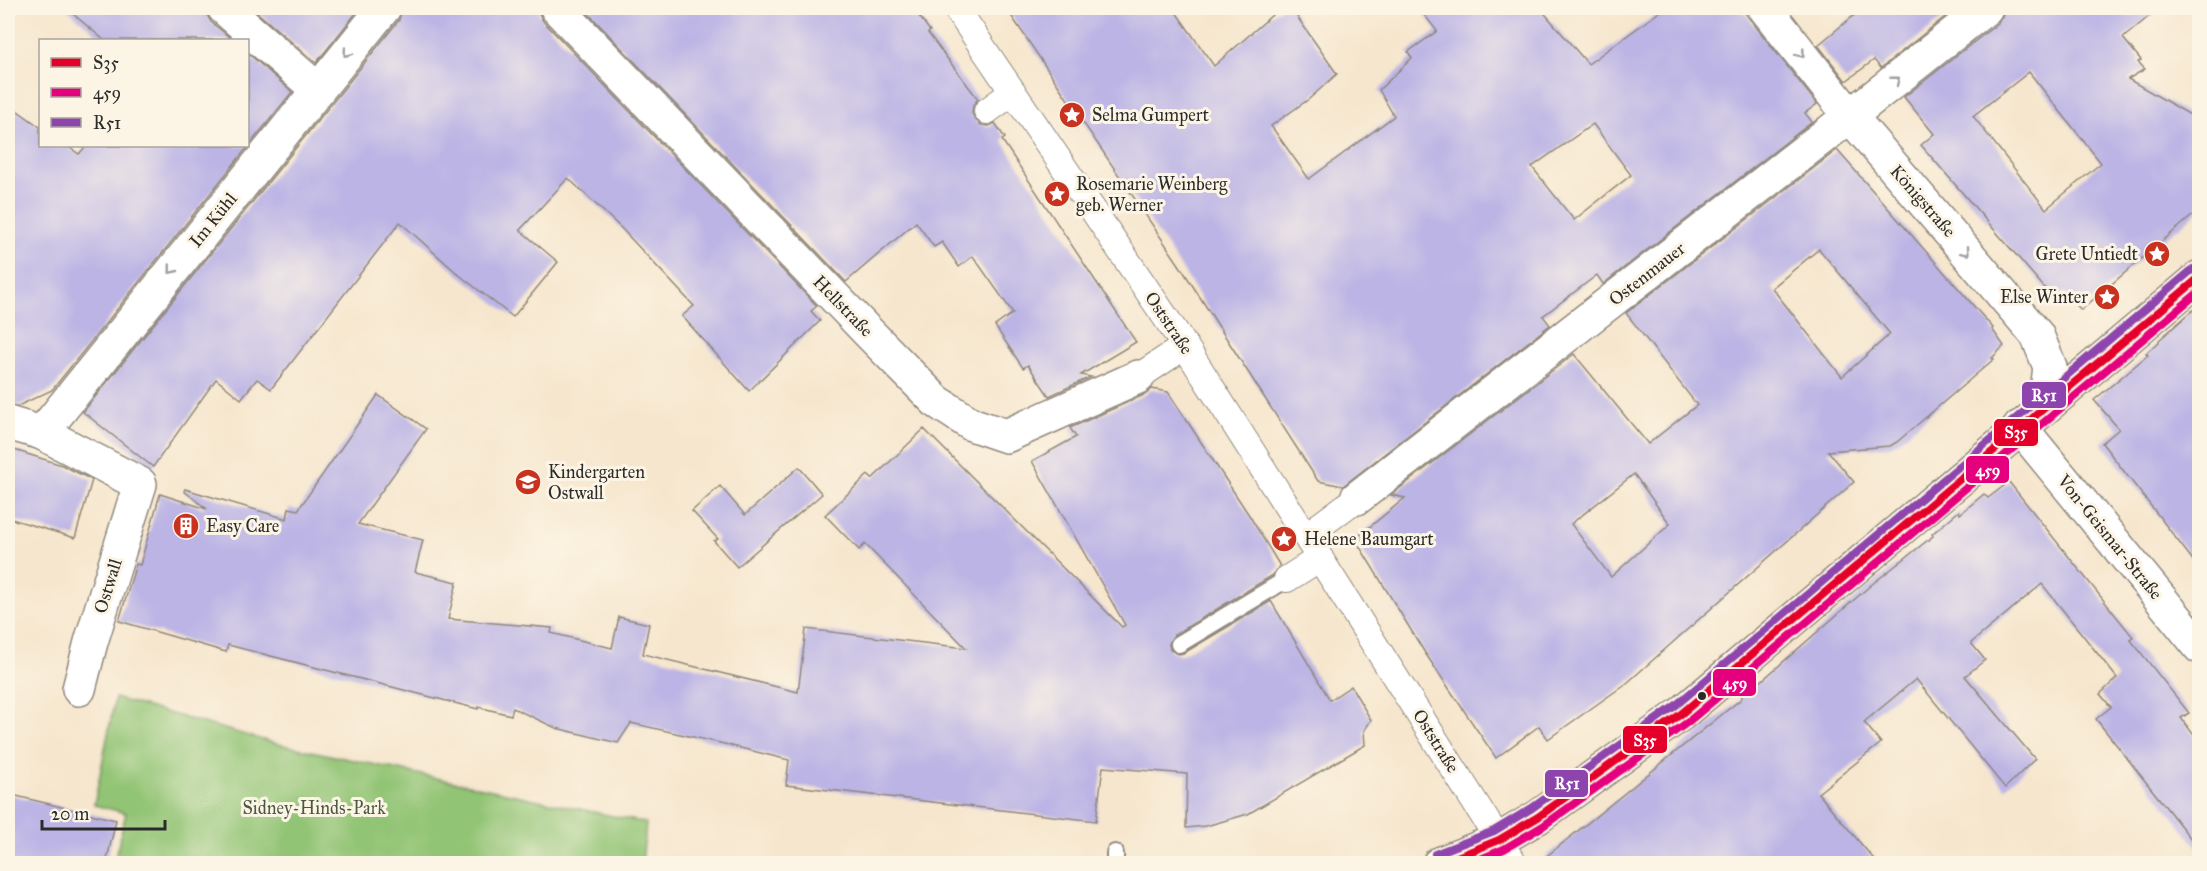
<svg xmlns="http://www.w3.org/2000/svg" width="2207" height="871" viewBox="0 0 2207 871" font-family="'IM FELL Great Primer',serif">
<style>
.green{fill:#92c475;stroke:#5e7850;stroke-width:1.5}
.building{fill:#bbb4e5;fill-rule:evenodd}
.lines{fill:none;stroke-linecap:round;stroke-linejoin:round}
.service-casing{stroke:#90887c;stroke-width:20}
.pedestrian-casing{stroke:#90887c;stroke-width:28}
.minor-casing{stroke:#90887c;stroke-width:36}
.tertiary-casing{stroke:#90887c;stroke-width:36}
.service{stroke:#fff;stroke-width:16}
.pedestrian{stroke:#fff;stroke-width:26}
.minor{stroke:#fff;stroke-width:33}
.tertiary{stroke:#fff;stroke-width:33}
.bus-1-casing{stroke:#fcf5e5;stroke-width:12}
.bus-2-casing{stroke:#fcf5e5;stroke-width:12}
.bus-3-casing{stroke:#fcf5e5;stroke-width:12}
.bus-1{stroke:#e4002b;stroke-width:8}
.bus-2{stroke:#e5007d;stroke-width:8}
.bus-3{stroke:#8e44ad;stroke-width:8}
.oneway{stroke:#a0a0a0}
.bus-dot{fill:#2b2b2b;stroke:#fcf5e5;stroke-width:2}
.labels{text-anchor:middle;stroke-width:6;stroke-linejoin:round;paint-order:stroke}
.poi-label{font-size:18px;fill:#2b2b2b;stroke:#fcf5e5;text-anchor:start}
.street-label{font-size:18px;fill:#2b2b2b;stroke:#fcf5e5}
.park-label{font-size:18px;fill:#4a5941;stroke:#fcf5e5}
.line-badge{stroke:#fcf5e5;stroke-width:2}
.badge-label{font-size:16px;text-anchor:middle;font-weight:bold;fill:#fff}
</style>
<rect width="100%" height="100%" fill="#fcf5e5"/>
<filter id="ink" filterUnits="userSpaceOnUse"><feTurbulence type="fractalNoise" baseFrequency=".0167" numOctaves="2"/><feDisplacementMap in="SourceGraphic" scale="12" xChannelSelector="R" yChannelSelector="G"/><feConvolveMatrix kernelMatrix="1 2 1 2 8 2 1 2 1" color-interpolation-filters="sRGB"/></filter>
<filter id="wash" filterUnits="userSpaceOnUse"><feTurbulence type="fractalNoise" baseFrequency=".008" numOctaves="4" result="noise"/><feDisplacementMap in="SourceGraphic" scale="24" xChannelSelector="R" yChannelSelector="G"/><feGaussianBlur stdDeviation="1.35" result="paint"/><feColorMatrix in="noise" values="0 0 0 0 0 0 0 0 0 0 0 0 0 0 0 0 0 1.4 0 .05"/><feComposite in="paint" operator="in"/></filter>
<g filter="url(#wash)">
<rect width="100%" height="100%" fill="#f6e6cd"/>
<!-- green -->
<path class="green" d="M115,698L274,743L646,823L642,863H114L126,813L94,805Z"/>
<g id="blocks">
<!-- building -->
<g class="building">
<path d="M66,8H206L207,15L211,22L233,40H104Z"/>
<path d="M252,8H360L316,63Z"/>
<path d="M402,8H539V13L543,21L817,306L811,311L820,321L749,391L682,316L694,306L621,228L568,178L520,230L558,262L513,317L458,274L400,222L271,389L257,379L241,399L216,379L153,467L83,412L399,20Z"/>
<path d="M583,8H913L930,31L928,33L978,99L973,105L972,113L975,119L981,125L989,126L995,123L1005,138L1002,140L1136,342L1081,375L1091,377L1049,396L1028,365L1023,368L995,326L1013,313L973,256L959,267L942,242L934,247L916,222L846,282Z"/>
<path d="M1006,8H1173L1214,66L1280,8H1291L1337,74L1309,99L1271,126L1309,179L1394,116L1379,90L1412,58L1408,52L1437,31L1419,8H1540L1588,64L1665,8H1741L1817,104L1805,113L1812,122L1603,284L1597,275L1543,316L1550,325L1343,486L1318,481L1180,266ZM1593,124L1631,175L1574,220L1532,167Z"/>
<path d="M1863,8H1956L1881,68L1874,60L1846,81L1818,45Z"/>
<path d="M2004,8H2159L2123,38L2141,60L2138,62L2145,69L2128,79L2199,120V210L2081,310L2065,292L2055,300L1921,145L1934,134L1904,97L1998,23L2003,15ZM2029,72L2101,163L2046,209L1973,116Z"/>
<path d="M248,53L292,92L52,390L18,406L8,405V104L40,127V146H67L79,154L86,146H248Z"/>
<path d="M1837,150L1993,328L1992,329L2004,346L1992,358L1994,359L1897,442L1890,446L1828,451L1854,482L1627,683L1548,739L1539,726L1496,758L1425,653L1355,539L1405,498L1391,495L1574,354L1648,444L1697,405L1626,313ZM1819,249L1890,334L1842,377L1772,288ZM1634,474L1670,524L1611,577L1571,524Z"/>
<path d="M2199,305V568L2102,443L2119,429L2094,400L2148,355L2146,353L2159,342V340Z"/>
<path d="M1152,389L1168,392L1249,515L1280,566L1273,575L1174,635L1169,644L1170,650L1179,654L1184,653L1271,601L1330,700L1351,686L1371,720L1364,731L1365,745L1248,814L1206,826L1186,828L1187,774L1103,767L1096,821L786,785L789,760L720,743L631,723L618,743L556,728L513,708L511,715L478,707V709L228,645L226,652L119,621L136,564L140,565L160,494L207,509L184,491L185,489L287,519L289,508L298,510L378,395L426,429L358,524L423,540L415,572L457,582L448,619L552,628L551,633L612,648L619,617L649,624L643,654L798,692L806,629L966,648L865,544L859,550L825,515L868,475L872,479L924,429L1122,627L1125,625L1032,461L1076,437L1070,428L1146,394Z"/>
<path d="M8,448L62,465L92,480L75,538L8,518Z"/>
<path d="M799,467L822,494L737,567L714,541L718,539L692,511L720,486L745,515Z"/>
<path d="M2009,482L2133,637L2130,639L2189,713L2181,718L2199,742V849L2096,719L2111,707L2100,694L2117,678L2042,584L1971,643L1985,660L1965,676L2035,759L2005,788L1916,679L1864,722L1881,743L1818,793L1878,864H1537L1741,699L1745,690L1751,685L1759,683L1871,585L1933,536L1932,534L1959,511L1960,514L1984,494L1988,498Z"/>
<path d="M8,794L116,820L106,864H8Z"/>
</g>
</g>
</g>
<g filter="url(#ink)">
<use href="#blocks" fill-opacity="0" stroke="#90887c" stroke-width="1.5"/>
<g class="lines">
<defs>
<g id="service">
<path d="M1179,644L1287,579"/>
<path d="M1115,853V864"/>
</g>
<g id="pedestrian">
<path d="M956,8L1185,346L1514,864"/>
<path d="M987,111L1013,92"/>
<path d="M1138,377L1185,346"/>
<path d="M1306,536L1357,498"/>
<path d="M1287,579L1320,558"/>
</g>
<g id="minor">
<path d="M224,8L317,89"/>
<path d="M557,8L869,333L936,401L971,424L1006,436L1138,377"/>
<path d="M1765,8L1850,116L2037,335L2050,367L2045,406"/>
<path d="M8,423L42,433L140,484L91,642L79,689"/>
<path d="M2020,427L2200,647"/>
<path d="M42,433L384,8"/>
<path d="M1357,498L1850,116L1986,8"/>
</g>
<path id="tertiary" d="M1439,864L1499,840L1538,817L1681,714L2200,277"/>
</defs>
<!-- service casing -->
<use href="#service" class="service-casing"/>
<!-- pedestrian casing -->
<use href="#pedestrian" class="pedestrian-casing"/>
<!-- minor casing -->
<use href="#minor" class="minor-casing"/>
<!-- tertiary casing -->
<use href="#tertiary" class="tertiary-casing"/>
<!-- service -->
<use href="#service" class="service"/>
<!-- pedestrian -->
<use href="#pedestrian" class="pedestrian"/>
<!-- minor -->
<use href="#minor" class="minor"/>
<!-- tertiary -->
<use href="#tertiary" class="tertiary"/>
<defs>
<path id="bus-1" d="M1440,864L1499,840L1538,817L1681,714L2200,277"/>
<path id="bus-2" d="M1469,864L1504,849L1543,826L1688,722L2200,291"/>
<path id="bus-3" d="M1435,854L1494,831L1532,808L1675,706L2193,269"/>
</defs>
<!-- bus-1 casing -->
<use href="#bus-1" class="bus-1-casing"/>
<!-- bus-2 casing -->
<use href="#bus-2" class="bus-2-casing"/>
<!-- bus-3 casing -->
<use href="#bus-3" class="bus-3-casing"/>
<!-- bus-1 -->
<use href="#bus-1" class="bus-1"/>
<!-- bus-2 -->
<use href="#bus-2" class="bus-2"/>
<!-- bus-3 -->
<use href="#bus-3" class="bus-3"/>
</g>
<!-- one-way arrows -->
<defs><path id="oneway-chevron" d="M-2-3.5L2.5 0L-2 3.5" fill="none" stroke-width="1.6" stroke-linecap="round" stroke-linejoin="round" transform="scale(1.5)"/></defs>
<g class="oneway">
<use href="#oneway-chevron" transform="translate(347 53) rotate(130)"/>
<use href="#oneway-chevron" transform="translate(1801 54) rotate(52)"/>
<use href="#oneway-chevron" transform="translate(1896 80) rotate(-39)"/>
<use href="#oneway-chevron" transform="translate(1966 252) rotate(49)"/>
<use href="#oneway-chevron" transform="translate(172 270) rotate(129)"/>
</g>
</g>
<!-- icons -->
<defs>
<symbol id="sight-disc" viewBox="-11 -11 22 22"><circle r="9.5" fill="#c8321e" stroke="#fcf5e5"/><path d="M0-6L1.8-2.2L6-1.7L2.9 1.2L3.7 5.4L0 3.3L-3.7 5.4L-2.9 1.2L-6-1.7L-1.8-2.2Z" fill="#fff"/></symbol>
<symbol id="school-disc" viewBox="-11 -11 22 22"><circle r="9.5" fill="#c8321e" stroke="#fcf5e5"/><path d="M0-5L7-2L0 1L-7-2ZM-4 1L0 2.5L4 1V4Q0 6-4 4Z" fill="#fff"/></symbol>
<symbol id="building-disc" viewBox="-11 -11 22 22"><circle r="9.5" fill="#c8321e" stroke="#fcf5e5"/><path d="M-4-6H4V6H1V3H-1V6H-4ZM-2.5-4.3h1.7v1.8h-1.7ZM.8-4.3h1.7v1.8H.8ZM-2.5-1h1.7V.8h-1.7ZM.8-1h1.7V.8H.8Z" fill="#fff"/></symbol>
</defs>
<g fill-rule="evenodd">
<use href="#sight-disc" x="1057" y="100" width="30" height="30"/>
<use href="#sight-disc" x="1042" y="179" width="30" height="30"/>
<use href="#sight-disc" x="2142" y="239" width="30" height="30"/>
<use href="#sight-disc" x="2092" y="282" width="30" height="30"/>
<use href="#school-disc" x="513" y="467" width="30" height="30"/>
<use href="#building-disc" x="171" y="511" width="30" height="30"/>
<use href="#sight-disc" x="1269" y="524" width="30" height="30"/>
</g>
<!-- markers -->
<circle class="bus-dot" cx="1702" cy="696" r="5"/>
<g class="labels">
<!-- poi labels -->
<g class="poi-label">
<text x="1092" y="121">Selma Gumpert</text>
<text x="1076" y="190">Rosemarie Weinberg<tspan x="1076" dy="21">geb. Werner</tspan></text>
<text x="2138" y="260" text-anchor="end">Grete Untiedt</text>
<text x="2088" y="303" text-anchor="end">Else Winter</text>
<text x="548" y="478">Kindergarten<tspan x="548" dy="21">Ostwall</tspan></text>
<text x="206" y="532">Easy Care</text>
<text x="1304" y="545">Helene Baumgart</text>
</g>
<!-- street labels -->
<g class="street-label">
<text transform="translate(1923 201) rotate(49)" y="6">Königstraße</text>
<text transform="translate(213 220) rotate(-51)" y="6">Im Kühl</text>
<text transform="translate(1647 274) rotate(-38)" y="6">Ostenmauer</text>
<text transform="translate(843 306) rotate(46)" y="6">Hellstraße</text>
<text transform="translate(1169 323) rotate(56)" y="6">Oststraße</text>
<text transform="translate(2110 537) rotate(51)" y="6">Von-Geismar-Straße</text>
<text transform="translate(108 586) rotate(-73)" y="6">Ostwall</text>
<text transform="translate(1436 741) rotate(58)" y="6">Oststraße</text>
</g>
<!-- park labels -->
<g class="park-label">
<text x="314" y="814">Sidney-Hinds-Park</text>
</g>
</g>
<g class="line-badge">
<rect x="2021" y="381" width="46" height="28" rx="6" fill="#8e44ad"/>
<rect x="1993" y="418" width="46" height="29" rx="6" fill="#e4002b"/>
<rect x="1965" y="455" width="45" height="29" rx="6" fill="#e5007d"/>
<rect x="1712" y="668" width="45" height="29" rx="6" fill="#e5007d"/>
<rect x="1622" y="725" width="46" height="29" rx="6" fill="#e4002b"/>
<rect x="1544" y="769" width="45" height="29" rx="6" fill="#8e44ad"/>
</g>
<g class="badge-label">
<text x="2044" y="401">R51</text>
<text x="2016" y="438">S35</text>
<text x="1988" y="476">459</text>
<text x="1735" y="689">459</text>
<text x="1645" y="746">S35</text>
<text x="1567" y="789">R51</text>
</g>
<!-- margin -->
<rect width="2207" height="871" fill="none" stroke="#fcf5e5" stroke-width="30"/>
<!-- legend -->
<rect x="39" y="39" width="210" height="108" fill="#fcf5e5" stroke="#a8a49b" stroke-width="1.5"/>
<rect x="51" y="58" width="30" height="9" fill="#e4002b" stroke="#a8a49b" stroke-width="1.5"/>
<text x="93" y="69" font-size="18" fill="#2b2b2b">S35</text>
<rect x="51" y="88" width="30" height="9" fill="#e5007d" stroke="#a8a49b" stroke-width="1.5"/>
<text x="93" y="99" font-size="18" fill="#2b2b2b">459</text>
<rect x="51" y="118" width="30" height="9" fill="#8e44ad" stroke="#a8a49b" stroke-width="1.5"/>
<text x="93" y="129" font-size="18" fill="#2b2b2b">R51</text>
<!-- scale -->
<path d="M42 820v9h123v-9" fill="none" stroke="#2b2b2b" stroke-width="3"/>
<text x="51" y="820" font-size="18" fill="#2b2b2b" stroke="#fcf5e5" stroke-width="4.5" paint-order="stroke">20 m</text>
</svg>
